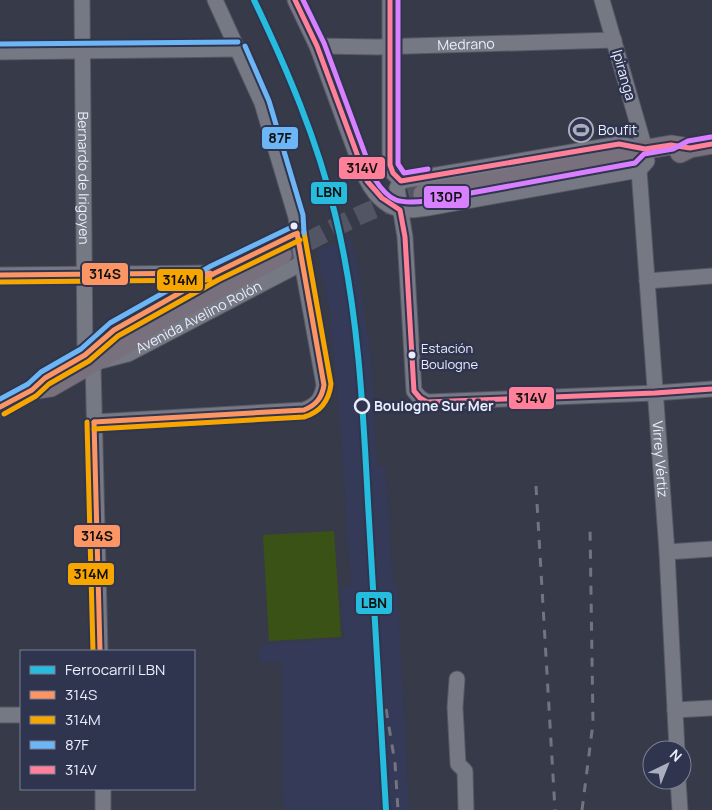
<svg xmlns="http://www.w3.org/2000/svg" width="712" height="810" viewBox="0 0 712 810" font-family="Manrope,sans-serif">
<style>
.built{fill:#353a58}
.green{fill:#3b5216}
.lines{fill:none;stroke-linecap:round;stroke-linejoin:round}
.major-tunnel{stroke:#525563;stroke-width:19;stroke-dasharray:19 9;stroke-linecap:butt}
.minor-casing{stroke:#555763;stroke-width:17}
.major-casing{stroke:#555763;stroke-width:21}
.minor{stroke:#767884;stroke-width:15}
.major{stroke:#78717d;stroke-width:19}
.rail{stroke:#72747f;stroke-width:3;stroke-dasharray:9 9;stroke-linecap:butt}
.bus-1-casing{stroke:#30354f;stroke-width:9}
.bus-2-casing{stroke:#30354f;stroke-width:9}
.bus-3-casing{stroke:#30354f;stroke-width:9}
.bus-4-casing{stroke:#30354f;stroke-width:9}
.bus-5-casing{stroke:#30354f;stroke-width:9}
.bus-1{stroke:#fb9564;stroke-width:5}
.bus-2{stroke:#f7a600;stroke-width:5}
.bus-3{stroke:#6db6f5;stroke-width:5}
.bus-4{stroke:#ff8098;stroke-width:5}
.bus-5{stroke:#d880ff;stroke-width:5}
.rail-1-casing{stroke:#30354f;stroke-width:10}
.rail-1{stroke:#26bcdd;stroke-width:6}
.bus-dot{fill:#e9edfd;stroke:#30354f;stroke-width:2}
.stop-dot{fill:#30354f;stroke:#e9edfd;stroke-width:2.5}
.labels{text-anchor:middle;stroke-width:5;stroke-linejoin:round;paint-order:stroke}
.bus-label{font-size:13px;fill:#e9edfd;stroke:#30354f;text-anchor:start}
.street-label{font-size:14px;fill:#e9edfd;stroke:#30354f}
.poi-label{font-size:14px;fill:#e9edfd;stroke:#30354f;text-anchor:start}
.stop-label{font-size:14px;font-weight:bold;fill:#e9edfd;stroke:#30354f;text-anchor:start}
.line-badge{stroke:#30354f;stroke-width:2}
.pale-badge-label{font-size:14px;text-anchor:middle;font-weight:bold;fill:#111}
</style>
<rect width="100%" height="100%" fill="#373a48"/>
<!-- built -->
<path class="built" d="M351,237L360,282L371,358L377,467L385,466L393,584H397L409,810H284L282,662H260V644L344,639L341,587H351L340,421L330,312L317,251Z"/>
<!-- green -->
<path class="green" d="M334,531L341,637L269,641L263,535Z"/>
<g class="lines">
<!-- major-tunnel -->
<path class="major-tunnel" d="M282,255C328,232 372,204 423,194"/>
<defs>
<g id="minor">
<path id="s1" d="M82,0L85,355"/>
<path d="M295,0L317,46L363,172C370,188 381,205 399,209C408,212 419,209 428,208L639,170L647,161"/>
<path d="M390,0V165L393,173L401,181"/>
<path id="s2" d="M317,46L377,47L614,40"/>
<path d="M0,52L238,49"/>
<path id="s3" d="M639,170L667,552L677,750"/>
<path d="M401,181L397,188L405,237L414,391L420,398L427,402L655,393L712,389"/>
<path d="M401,181L619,144L645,149L602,0"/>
<path d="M0,275L213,273"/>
<path d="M647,281L712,276"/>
<path d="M85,355L114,330L215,273L297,233"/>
<path d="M94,422L304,410C317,405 322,399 324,385L302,263L296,217L262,103L215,0"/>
<path d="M667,552L712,549"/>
<path id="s4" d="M100,651L93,363L128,354L302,263"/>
<path d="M457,679L455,707L458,764L465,771L466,810"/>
<path d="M675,710L712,708"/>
<path d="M0,715H21"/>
<path d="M678,780L680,810"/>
<path d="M103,789V810"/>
</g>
<g id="major">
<path d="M680,153L690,148L712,144"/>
<path d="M423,194L589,164L601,157L671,145L690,148"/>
<path d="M0,407L32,390L51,387L126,344L152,325L282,255"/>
</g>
</defs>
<!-- minor casing -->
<use href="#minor" class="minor-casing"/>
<!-- major casing -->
<use href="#major" class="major-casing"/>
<!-- minor -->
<use href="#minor" class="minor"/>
<!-- major -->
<use href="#major" class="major"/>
<!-- rail -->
<g class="rail">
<path d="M536,486L555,810"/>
<path d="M386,709L395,763L398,810"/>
<path d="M582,810L593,723L590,527"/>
</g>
<defs>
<g id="bus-1">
<path d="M0,275L210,273"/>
<path d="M0,407L32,390L45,378L85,355L114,330L215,273L297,233"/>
<path d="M94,422L304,410C316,405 322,398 324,385L297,233"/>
<path d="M94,422L100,651"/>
</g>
<g id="bus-2">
<path d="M0,282L210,280"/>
<path d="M4,414L36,396L49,384L89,361L118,336L218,280L300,240"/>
<path d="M87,422L93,651"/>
<path d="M94,429L304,417C321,412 329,401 331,384L304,232"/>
</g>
<g id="bus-3">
<path d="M0,44L238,42"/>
<path d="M245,46L269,101L303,215L304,233"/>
<path d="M0,399L28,384L41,372L81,349L110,323L211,266L294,226"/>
</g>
<g id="bus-4">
<path d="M295,0L317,46L367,181L382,198L400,210L405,237L414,391L420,398L427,402L655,393L712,389"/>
<path d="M390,0V165L393,173L401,181L619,144L645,149L671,145L690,148L712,144"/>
</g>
<g id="bus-5">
<path d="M303,0L324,43L374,178C390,203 399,204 427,201L635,163L644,154L673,149L688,141L711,137"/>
<path d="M398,0V164L404,173L428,169"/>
</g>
</defs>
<!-- bus-1 casing -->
<use href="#bus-1" class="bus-1-casing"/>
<!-- bus-2 casing -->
<use href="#bus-2" class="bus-2-casing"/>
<!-- bus-3 casing -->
<use href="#bus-3" class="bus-3-casing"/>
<!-- bus-4 casing -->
<use href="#bus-4" class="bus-4-casing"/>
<!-- bus-5 casing -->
<use href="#bus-5" class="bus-5-casing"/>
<!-- bus-1 -->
<use href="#bus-1" class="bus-1"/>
<!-- bus-2 -->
<use href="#bus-2" class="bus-2"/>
<!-- bus-3 -->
<use href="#bus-3" class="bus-3"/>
<!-- bus-4 -->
<use href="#bus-4" class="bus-4"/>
<!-- bus-5 -->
<use href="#bus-5" class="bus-5"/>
<defs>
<path id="rail-1" d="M254,0C287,69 317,139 335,214C358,308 363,406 368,503C374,605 380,708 386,810"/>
</defs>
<!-- rail-1 casing -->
<use href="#rail-1" class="rail-1-casing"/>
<!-- rail-1 -->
<use href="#rail-1" class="rail-1"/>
</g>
<!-- icons -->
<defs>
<symbol id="stadium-ring" viewBox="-11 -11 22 22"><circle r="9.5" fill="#30354f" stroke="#abaebe" stroke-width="1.5"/><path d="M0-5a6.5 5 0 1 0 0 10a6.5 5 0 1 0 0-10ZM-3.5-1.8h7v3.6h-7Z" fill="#abaebe"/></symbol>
</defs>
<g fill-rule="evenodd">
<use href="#stadium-ring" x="567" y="116" width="28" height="28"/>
</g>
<!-- markers -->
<g class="bus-dot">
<circle cx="294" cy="226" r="4.5"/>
<circle cx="412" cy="355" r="4.5"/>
</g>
<circle class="stop-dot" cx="362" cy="406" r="7"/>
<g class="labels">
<!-- bus labels -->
<g class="bus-label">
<text x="421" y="353">Estación<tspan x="421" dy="16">Boulogne</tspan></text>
</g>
<!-- street labels -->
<g class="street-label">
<text dy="5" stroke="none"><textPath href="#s2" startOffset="149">Medrano</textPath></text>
<text transform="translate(624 75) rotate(74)" y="5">Ipiranga</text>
<text dy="5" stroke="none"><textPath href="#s1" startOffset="178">Bernardo de Irigoyen</textPath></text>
<text dy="5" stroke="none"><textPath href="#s4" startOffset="404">Avenida Avelino Rolón</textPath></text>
<text dy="5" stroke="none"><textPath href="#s3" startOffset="290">Virrey Vértiz</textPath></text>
</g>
<!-- poi labels -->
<g class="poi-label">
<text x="598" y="135">Boufit</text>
</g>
<!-- stop labels -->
<g class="stop-label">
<text x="374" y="411">Boulogne Sur Mer</text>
</g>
</g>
<g class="line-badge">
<rect x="261" y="126" width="38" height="24" rx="5" fill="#6db6f5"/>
<rect x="338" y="156" width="48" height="24" rx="5" fill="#ff8098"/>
<rect x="310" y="181" width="38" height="24" rx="5" fill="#26bcdd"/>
<rect x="423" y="185" width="47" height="24" rx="5" fill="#d880ff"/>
<rect x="81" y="262" width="48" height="24" rx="5" fill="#fb9564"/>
<rect x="156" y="268" width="48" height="24" rx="5" fill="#f7a600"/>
<rect x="508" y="386" width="47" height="24" rx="5" fill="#ff8098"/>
<rect x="73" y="524" width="48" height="24" rx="5" fill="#fb9564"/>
<rect x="67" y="562" width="48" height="24" rx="5" fill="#f7a600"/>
<rect x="355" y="591" width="38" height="24" rx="5" fill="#26bcdd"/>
</g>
<g class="pale-badge-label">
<text x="280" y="143">87F</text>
<text x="362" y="173">314V</text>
<text x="329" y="197">LBN</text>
<text x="446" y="202">130P</text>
<text x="105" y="279">314S</text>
<text x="180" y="285">314M</text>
<text x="531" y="403">314V</text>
<text x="97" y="541">314S</text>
<text x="91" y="579">314M</text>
<text x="374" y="608">LBN</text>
</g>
<!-- legend -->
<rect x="20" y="650" width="175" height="140" fill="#30354f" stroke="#7a7f95"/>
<rect x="30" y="666" width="25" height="8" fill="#26bcdd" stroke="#7a7f95"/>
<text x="65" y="675" font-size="15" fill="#e9edfd">Ferrocarril LBN</text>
<rect x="30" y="691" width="25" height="8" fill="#fb9564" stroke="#7a7f95"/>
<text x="65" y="700" font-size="15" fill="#e9edfd">314S</text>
<rect x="30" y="716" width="25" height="8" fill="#f7a600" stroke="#7a7f95"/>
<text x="65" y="725" font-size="15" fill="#e9edfd">314M</text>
<rect x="30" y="741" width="25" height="8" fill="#6db6f5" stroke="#7a7f95"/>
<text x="65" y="750" font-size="15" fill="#e9edfd">87F</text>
<rect x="30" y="766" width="25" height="8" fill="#ff8098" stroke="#7a7f95"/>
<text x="65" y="775" font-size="15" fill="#e9edfd">314V</text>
<!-- north arrow -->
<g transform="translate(667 765) rotate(43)"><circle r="24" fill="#30354f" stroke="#7a7f95"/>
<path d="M0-4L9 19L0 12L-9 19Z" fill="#abaebe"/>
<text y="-8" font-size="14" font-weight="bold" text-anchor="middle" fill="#e9edfd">N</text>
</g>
</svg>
